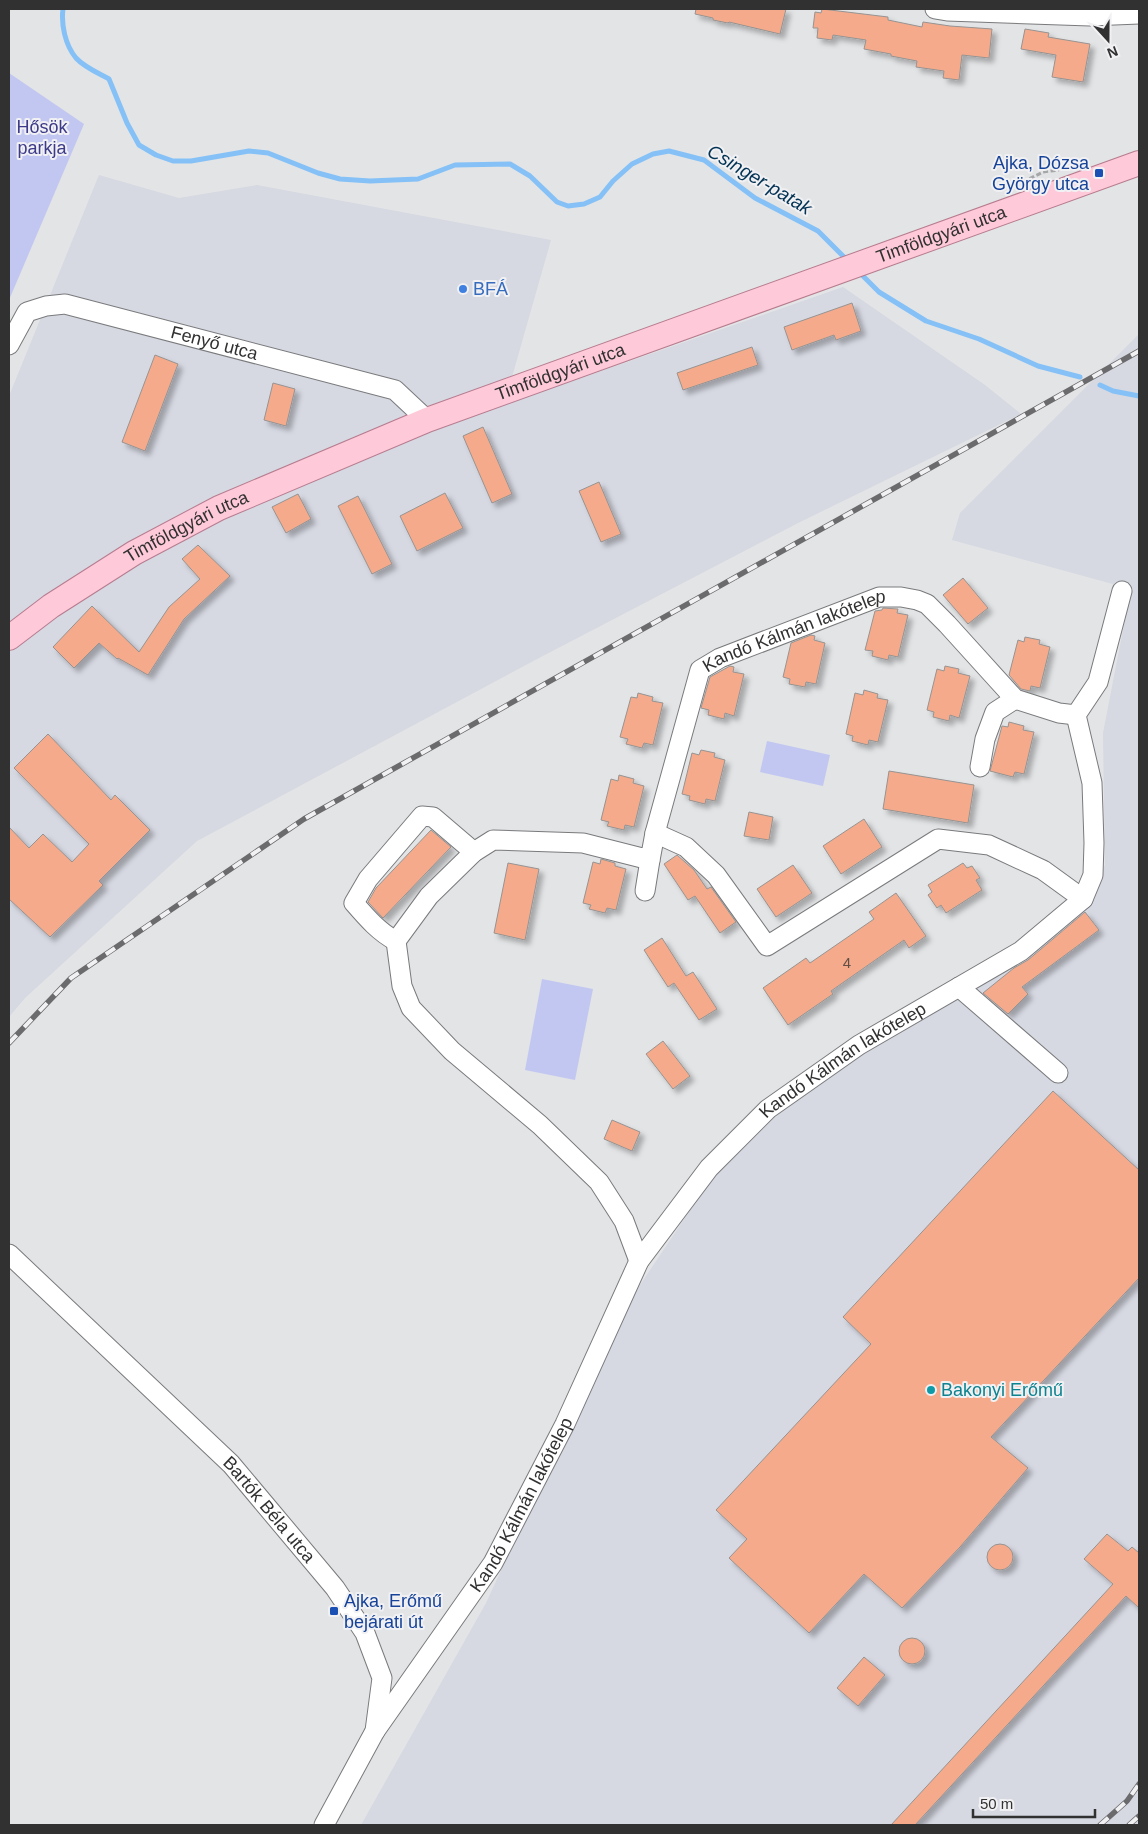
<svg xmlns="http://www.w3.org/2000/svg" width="1148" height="1834" viewBox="0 0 1148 1834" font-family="Arial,sans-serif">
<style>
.built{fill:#d6d8e2}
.green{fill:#c2c7f1}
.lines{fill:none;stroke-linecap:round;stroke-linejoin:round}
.stream{stroke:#85c1f6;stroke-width:5}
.building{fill:#f5ab8b;stroke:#969392;filter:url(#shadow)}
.minor-casing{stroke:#797a7c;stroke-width:21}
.major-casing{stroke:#b67c8e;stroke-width:26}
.path{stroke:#a5a6a8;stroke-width:3;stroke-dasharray:5 2.5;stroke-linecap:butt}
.minor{stroke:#fff;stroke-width:19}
.major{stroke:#fec9d9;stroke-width:24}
.rail-casing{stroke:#6b6b6d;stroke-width:5.5}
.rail{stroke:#f1f1f4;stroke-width:4;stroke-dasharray:11;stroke-linecap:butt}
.transit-dot{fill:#1a4fb4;stroke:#f1f1f4;stroke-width:2}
.shop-dot{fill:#3f7fe0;stroke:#f1f1f4;stroke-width:2}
.culture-dot{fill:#0f9aa8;stroke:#f1f1f4;stroke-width:2}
.labels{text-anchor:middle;stroke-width:4;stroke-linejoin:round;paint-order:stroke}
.number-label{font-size:15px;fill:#625048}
.park-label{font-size:18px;fill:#3c3a89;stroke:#f1f1f4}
.transit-label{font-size:18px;fill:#164399;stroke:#f1f1f4;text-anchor:end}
.street-label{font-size:18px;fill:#313132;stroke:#f1f1f4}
.shop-label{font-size:18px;fill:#366cbe;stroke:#f1f1f4;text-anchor:start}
.culture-label{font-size:18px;fill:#0d838f;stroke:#f1f1f4;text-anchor:start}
.water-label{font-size:19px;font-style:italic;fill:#033354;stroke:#f1f1f4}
</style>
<defs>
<filter id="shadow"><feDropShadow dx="4.5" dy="4.5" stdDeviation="2.5" flood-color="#0004"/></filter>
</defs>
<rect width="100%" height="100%" fill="#e3e4e6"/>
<!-- built -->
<g class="built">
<path d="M99,175L179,198L257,185L551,240L504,405L843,287L985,385L1021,414L798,523L539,658L197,841L25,998L9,1017V396Z"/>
<path d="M1139,334V1825H361L486,1603L618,1318L719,1167L830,1069L1085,909L1105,865L1103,733L1131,589L952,540L960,513Z"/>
</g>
<!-- green -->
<g class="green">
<path d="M9,73L84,124L9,300Z"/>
<path d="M767,741L830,755L823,786L760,772Z"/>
<path d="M542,979L593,989L575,1080L525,1070Z"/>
</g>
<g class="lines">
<!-- stream -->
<g class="stream">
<path d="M63,9C61,24 65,45 76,58C84,67 98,73 109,79L127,123L139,145L156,155L173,161H191L249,151L268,153L318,173L340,179L370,181L418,179L455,165L510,164L530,176L557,202L568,206L584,204L600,197L613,181L632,164L653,154L669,151L704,160L755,198L818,231L848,261"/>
<path d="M858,271L879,292L926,321L979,339L1038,366L1080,377"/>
<path d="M1100,385L1113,391L1139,396"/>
</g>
</g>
<!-- building -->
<g class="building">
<path d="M696,9H786L780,34L729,22L728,23L713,20V18L695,14Z"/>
<path d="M822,9L888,17V20L922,27L923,22L950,26L992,29L989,58L962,55L959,80L943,78L944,71L916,67L917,61L891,56V54L864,49L866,40L833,35L832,40L817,38L818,28H813L815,12L821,13Z"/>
<path d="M1025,29L1049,33L1048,37L1090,44L1083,82L1052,77L1056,55L1021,49Z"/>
<path d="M852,303L861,331L836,340L834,335L792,350L784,327Z"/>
<path d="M752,347L758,365L683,390L677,373Z"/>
<path d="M155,355L178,364L145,451L122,442Z"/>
<path d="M273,383L295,389L286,426L264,420Z"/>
<path d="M483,427L512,494L492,503L463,436Z"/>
<path d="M599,482L621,534L601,542L579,491Z"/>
<path d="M445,493L463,528L417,551L400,516Z"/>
<path d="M298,494L311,519L286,533L272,507Z"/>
<path d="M358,496L392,564L372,574L338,506Z"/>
<path d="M198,545L230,576L184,619L148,675L118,658L117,659L99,643L74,668L53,647L92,606L139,652L169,607L200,579L182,559Z"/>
<path d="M963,578L988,608L968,624L943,595Z"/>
<path d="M883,608L898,609L897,613L908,615L898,657L889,655L888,660L872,656L873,651L865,650L875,611L882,610Z"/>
<path d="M811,635L815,636L814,640L825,643L816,684L806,682L805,687L789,684L790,679L783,677L791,643Z"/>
<path d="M1025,637L1040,640L1039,644L1050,647L1040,688L1031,686L1030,691L1021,689L1009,675L1018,640L1024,642Z"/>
<path d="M730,666L734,667L733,672L744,674L734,716L725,713L724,719L708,715L709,710L701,708L710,677Z"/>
<path d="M945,666L959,669L958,673L970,676L959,718L950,715L949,721L933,717L934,712L927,710L937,669L944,671Z"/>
<path d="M864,690L878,694L877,698L888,700L878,742L869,740L868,745L852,741L853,736L846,734L855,693L863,695Z"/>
<path d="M638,693L653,697L652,701L663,703L653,745L644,743L642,748L626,744L628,739L620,737L631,697L637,698Z"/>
<path d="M1009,722L1024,726L1023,730L1034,732L1024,774L1015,772L1013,777L990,771L1002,726L1008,727Z"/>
<path d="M48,734L111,800L115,795L150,830L99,881L103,885L50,937L9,899V827L29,848L43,834L72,862L89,844L14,768Z"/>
<path d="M701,750L715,753L714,757L725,760L715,801L706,799L705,804L689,800L690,796L682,794L692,753L699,755Z"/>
<path d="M889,771L974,785L968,823L883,809Z"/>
<path d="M619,775L634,779L633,783L644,786L634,827L625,825L624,830L607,826L609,822L601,820L611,779L618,781Z"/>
<path d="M749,812L773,817L769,840L744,836Z"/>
<path d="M864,819L882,847L841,874L823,846Z"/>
<path d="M431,830L451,847L383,918L368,902L376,888Z"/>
<path d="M677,855L694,870L707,889L711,887L736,922L720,933L695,896L688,900L664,864Z"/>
<path d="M601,859L615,863V866L626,869L616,910L607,908L605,913L589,909L591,905L583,903L593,862L600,864Z"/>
<path d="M508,863L539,869L525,940L494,933Z"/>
<path d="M963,863L967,868L972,866L980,878L976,880L982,890L946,913L941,905L937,908L928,895L932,892L928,885Z"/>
<path d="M793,865L812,893L776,917L757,889Z"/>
<path d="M896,893L926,936L909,948L904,940L831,991L833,994L788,1025L763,988L806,958L810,963L874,919L869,912Z"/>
<path d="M1085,912L1099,930L1022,987L1028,994L1008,1014L983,993L1014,968L1028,960Z"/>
<path d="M662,938L686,976L693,972L717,1009L699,1020L674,983L668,987L644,950Z"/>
<path d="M663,1041L690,1076L673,1089L646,1054Z"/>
<path d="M1053,1091L1139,1170V1278L991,1437L1028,1468L960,1547L902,1608L864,1574L809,1633L729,1558L747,1539L716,1510L871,1344L843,1317Z"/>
<path d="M612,1120L640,1132L632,1151L604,1139Z"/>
<path d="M1107,1534L1128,1551L1132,1547L1139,1553V1608L1126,1596L915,1825H891L1113,1584L1084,1559Z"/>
<circle cx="1000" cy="1557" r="13"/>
<circle cx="912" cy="1651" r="13"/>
<path d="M864,1657L885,1675L858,1706L837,1688Z"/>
</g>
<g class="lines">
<defs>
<g id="minor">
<path d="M935,9L947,11L1090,16L1139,14"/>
<path id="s1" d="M9,345L27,312L46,306L65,304L395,390L427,420"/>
<path d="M980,767L985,739L995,712L1015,699"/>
<path d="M655,833L686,847L716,875L767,946L938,839L989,845L1043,870L1083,899"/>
<path d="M645,891L650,860"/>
<path d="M396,941C379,932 367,918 354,903L368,879L422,816L433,817L474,852"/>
<path d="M959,987L1058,1073"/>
<path id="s2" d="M9,1254L231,1464L335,1588L365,1633L382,1678L375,1731L324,1825"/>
<path id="s3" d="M639,1261L624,1221L599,1182L540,1125L452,1051L411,1008L402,986L396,941L429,896L474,852L493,840L583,843L650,860L655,833L700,670L720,658L879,597H901L917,600L927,604L947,624L1015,699L1059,713L1076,715"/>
<path id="s4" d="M375,1731L493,1563L565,1424L639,1261L709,1168L768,1109L859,1045L1021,951L1083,899L1093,875L1094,843L1092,783L1076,715L1098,682L1122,591"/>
</g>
<g id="major">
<path id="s5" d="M9,638L51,606L134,553L219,508L427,420L1139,163"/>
</g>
</defs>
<!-- minor casing -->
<use href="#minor" class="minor-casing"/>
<!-- major casing -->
<use href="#major" class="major-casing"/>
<!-- path -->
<path class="path" d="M1023,182L1043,172L1059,170"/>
<!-- minor -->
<use href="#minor" class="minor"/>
<!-- major -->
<use href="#major" class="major"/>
<defs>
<g id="rail">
<path d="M9,1043L71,978L304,819L1139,351"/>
<path d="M1100,1825L1127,1801L1139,1784"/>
<path d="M1129,1825L1139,1816"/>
</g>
</defs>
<!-- rail casing -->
<use href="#rail" class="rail-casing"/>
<!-- rail -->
<use href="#rail" class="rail"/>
</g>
<!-- markers -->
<g class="transit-dot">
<rect x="1094" y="168" width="10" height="10" rx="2.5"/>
<rect x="329" y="1606" width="10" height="10" rx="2.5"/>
</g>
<circle class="shop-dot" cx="463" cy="289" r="5"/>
<circle class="culture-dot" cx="931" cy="1390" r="5"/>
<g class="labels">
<!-- number labels -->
<g class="number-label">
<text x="847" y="968">4</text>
</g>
<!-- park labels -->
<g class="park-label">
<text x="42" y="133">Hősök<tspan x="42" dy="21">parkja</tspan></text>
</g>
<!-- transit labels -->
<g class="transit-label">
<text x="1089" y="169">Ajka, Dózsa<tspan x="1089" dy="21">György utca</tspan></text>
<text x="344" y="1607" text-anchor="start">Ajka, Erőmű<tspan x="344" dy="21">bejárati út</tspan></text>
</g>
<!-- street labels -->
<g class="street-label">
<text dy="6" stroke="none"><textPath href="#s5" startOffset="1020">Timföldgyári utca</textPath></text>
<text dy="6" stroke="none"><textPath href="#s1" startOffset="231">Fenyő utca</textPath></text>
<text dy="6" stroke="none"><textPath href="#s5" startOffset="615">Timföldgyári utca</textPath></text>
<text dy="6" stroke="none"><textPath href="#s5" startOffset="210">Timföldgyári utca</textPath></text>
<text dy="6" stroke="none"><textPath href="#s3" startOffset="1014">Kandó Kálmán lakótelep</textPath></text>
<text dy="6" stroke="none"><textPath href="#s4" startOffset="830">Kandó Kálmán lakótelep</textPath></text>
<text dy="6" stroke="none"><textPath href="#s4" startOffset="270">Kandó Kálmán lakótelep</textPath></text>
<text dy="6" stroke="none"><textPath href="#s2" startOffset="365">Bartók Béla utca</textPath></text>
</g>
<!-- shop labels -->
<g class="shop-label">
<text x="473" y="295">BFÁ</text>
</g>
<!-- culture labels -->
<g class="culture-label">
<text x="941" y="1396">Bakonyi Erőmű</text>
</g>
<!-- water labels -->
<g class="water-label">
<text transform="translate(760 179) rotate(31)" y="7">Csinger-patak</text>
</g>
</g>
<!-- border -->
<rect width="1148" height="1834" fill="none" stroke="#313132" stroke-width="20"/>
<!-- north arrow -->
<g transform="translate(1108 40) rotate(159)" stroke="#f1f1f4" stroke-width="4" paint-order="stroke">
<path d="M0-4L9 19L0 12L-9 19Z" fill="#313132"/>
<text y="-8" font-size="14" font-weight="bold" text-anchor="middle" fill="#313132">N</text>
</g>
<!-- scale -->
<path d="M973 1809v8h122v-8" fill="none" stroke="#313132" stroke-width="2.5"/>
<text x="980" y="1809" font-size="15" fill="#313132" stroke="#f1f1f4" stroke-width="4" paint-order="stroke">50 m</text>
</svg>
